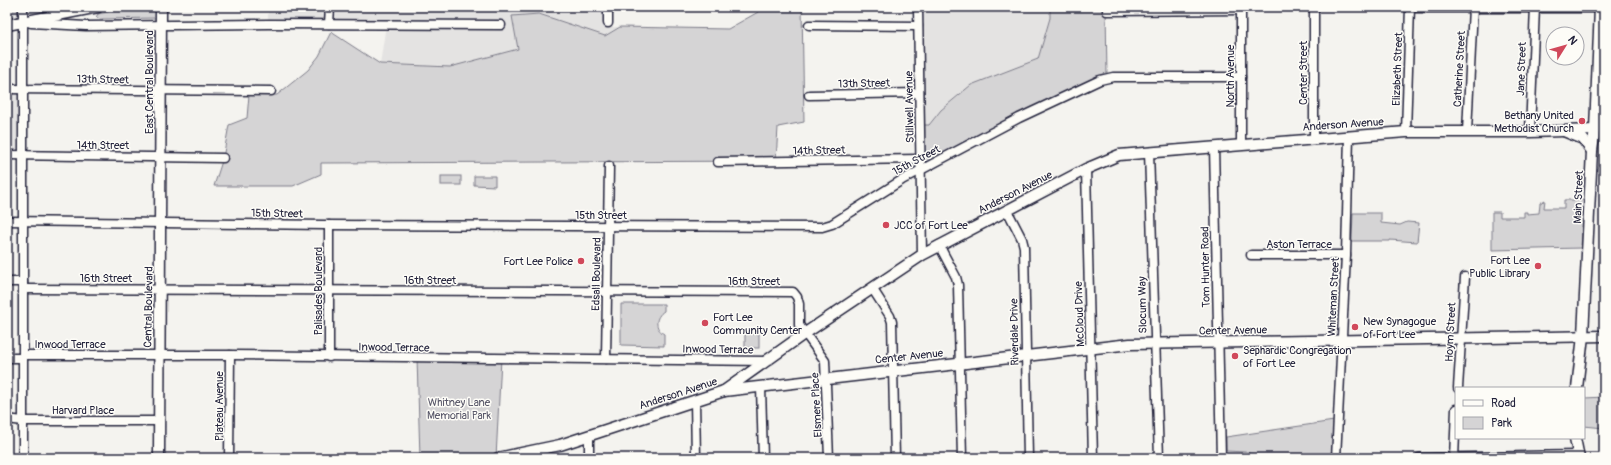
<svg xmlns="http://www.w3.org/2000/svg" width="1611" height="465" viewBox="0 0 1611 465" font-family="Pangolin,sans-serif">
<style>
.built{fill:#e4e3e2}
.green{fill:#d5d4d5;stroke:#7c7b88}
.lines{fill:none;stroke-linecap:round;stroke-linejoin:round}
.minor-casing{stroke:#22223b;stroke-width:11}
.major-casing{stroke:#22223b;stroke-width:13}
.minor{stroke:#fdfcf7;stroke-width:8}
.major{stroke:#fdfcf7;stroke-width:10}
.poi-dot{fill:#d1495b;stroke:#fdfcf7;stroke-width:1.5}
.labels{text-anchor:middle;stroke-width:3;stroke-linejoin:round;paint-order:stroke}
.street-label{font-size:11px;fill:#22223b;stroke:#fdfcf7}
.poi-label{font-size:11px;fill:#22223b;stroke:#fdfcf7;text-anchor:start}
.park-label{font-size:11px;fill:#585769;stroke:#fdfcf7}
</style>
<rect width="100%" height="100%" fill="#f4f3ef"/>
<filter id="ink" filterUnits="userSpaceOnUse"><feTurbulence type="fractalNoise" baseFrequency=".025" numOctaves="2"/><feDisplacementMap in="SourceGraphic" scale="8" xChannelSelector="R" yChannelSelector="G"/><feConvolveMatrix kernelMatrix="1 2 1 2 8 2 1 2 1" color-interpolation-filters="sRGB"/></filter>
<g filter="url(#ink)">
<!-- built -->
<g class="built">
<path d="M7,7H80L7,21Z"/>
<path d="M268,7H609V27H620L605,36L539,14L512,17L518,49L450,67L380,64L386,25L329,24L268,20Z"/>
<path d="M918,7H1050V18L1038,59L971,85L941,110L929,125H920Z"/>
<path d="M7,89H23L24,155H7Z"/>
</g>
<!-- green -->
<g class="green">
<path d="M131,7H157L156,18L100,19L96,17L98,14Z"/>
<path d="M767,7H802L804,122L778,127L776,161L321,163V174L293,186H214L223,158L229,125L247,118L249,95H277L308,70L319,56L331,32L380,64L450,67L518,49L512,16L539,14L605,36L620,27L728,29Z"/>
<path d="M1050,7H1106L1107,78L921,170L920,125H929L941,110L971,85L1038,59L1050,18Z"/>
<rect x="441" y="176" width="20" height="9"/>
<path d="M474,176H495V186L474,185Z"/>
<path d="M1545,200L1544,208H1564V200H1584L1581,248L1492,250V212H1500V217H1524V212H1527V214L1539,213L1540,203Z"/>
<path d="M1353,213H1381V223L1400,225L1407,222L1419,223L1417,242L1390,240V241H1352Z"/>
<path d="M621,304H664V311C655,317 654,328 664,334V346L621,345Z"/>
<rect x="745" y="334" width="14" height="14"/>
<path d="M417,358H501L496,458H420Z"/>
<path d="M1604,397V428L1584,426L1585,398Z"/>
<path d="M1334,421L1332,454L1267,458L1245,452L1226,451V437Z"/>
</g>
<g class="lines">
<defs>
<g id="minor">
<path d="M23,7V458"/>
<path d="M918,7L922,255"/>
<path d="M1241,7V144"/>
<path d="M1410,8H1600"/>
<path d="M1107,11L1241,10"/>
<path d="M31,23L86,26L268,24L501,25"/>
<path d="M608,23V7"/>
<path d="M329,24L330,7"/>
<path d="M809,25L918,26"/>
<path d="M7,89L271,91"/>
<path d="M809,95L919,93"/>
<path d="M1406,132L1410,7"/>
<path d="M1467,132L1473,7"/>
<path d="M1530,132L1535,7"/>
<path d="M1314,138V7"/>
<path d="M1214,147L1221,458"/>
<path d="M1149,152L1159,458"/>
<path d="M7,155L223,158"/>
<path d="M718,162L920,159"/>
<path d="M1086,169L1093,458"/>
<path d="M1007,210L1022,239L1024,247L1028,458"/>
<path d="M7,221L324,225L822,227L832,224L902,180L1019,118L1100,80L1113,77H1241"/>
<path d="M939,245L956,277L958,285L962,458"/>
<path d="M1251,255H1346"/>
<path d="M7,282H23"/>
<path d="M872,288L890,316L892,322L895,458"/>
<path d="M23,289L793,292L797,297L799,304V325L825,361L829,458"/>
<path d="M23,355H230L766,361"/>
<path d="M329,357V225"/>
<path d="M7,358H23"/>
<path d="M606,359L609,166"/>
<path d="M761,387L763,458"/>
<path d="M1458,388L1465,277"/>
<path d="M695,400L696,458"/>
<path d="M7,419L23,421H159"/>
<path d="M589,436V458"/>
<path d="M229,458L230,355"/>
<path d="M1336,458L1346,255L1349,136"/>
<path d="M1419,458L1578,455"/>
<path d="M1454,458L1456,409"/>
</g>
<g id="major">
<path d="M7,25L98,7"/>
<path d="M1566,132L1583,139L1592,151"/>
<path d="M1577,388L1583,336L1592,151L1595,130L1600,7"/>
<path d="M724,391L1130,344L1604,336"/>
<path d="M1575,438L1579,458"/>
<path d="M159,458L161,7"/>
<path d="M498,458L560,445L724,391L804,334L922,255L1086,169L1119,155L1406,132H1530L1595,130"/>
</g>
</defs>
<!-- minor casing -->
<use href="#minor" class="minor-casing"/>
<!-- major casing -->
<use href="#major" class="major-casing"/>
<!-- minor -->
<use href="#minor" class="minor"/>
<!-- major -->
<use href="#major" class="major"/>
</g>
</g>
<!-- markers -->
<g class="poi-dot">
<circle cx="1582" cy="121" r="4"/>
<circle cx="886" cy="225" r="4"/>
<circle cx="581" cy="261" r="4"/>
<circle cx="1538" cy="266" r="4"/>
<circle cx="705" cy="323" r="4"/>
<circle cx="1355" cy="327" r="4"/>
<circle cx="1235" cy="356" r="4"/>
</g>
<g class="labels">
<!-- street labels -->
<g class="street-label">
<text transform="translate(1397 69) rotate(-88)" y="4">Elizabeth Street</text>
<text transform="translate(1459 69) rotate(-87)" y="4">Catherine Street</text>
<text transform="translate(1521 69) rotate(-88)" y="4">Jane Street</text>
<text transform="translate(1303 73) rotate(-90)" y="4">Center Street</text>
<text transform="translate(1230 76) rotate(-90)" y="4">North Avenue</text>
<text transform="translate(103 79) rotate(1)" y="4">13th Street</text>
<text transform="translate(149 82) rotate(-90)" y="4">East Central Boulevard</text>
<text transform="translate(864 83) rotate(-1)" y="4">13th Street</text>
<text transform="translate(909 107) rotate(-91)" y="4">Stillwell Avenue</text>
<text transform="translate(1343 124) rotate(-4)" y="4">Anderson Avenue</text>
<text x="103" y="149">14th Street</text>
<text transform="translate(819 150) rotate(-1)" y="4">14th Street</text>
<text transform="translate(916 160) rotate(-28)" y="4">15th Street</text>
<text transform="translate(1015 192) rotate(-27)" y="4">Anderson Avenue</text>
<text transform="translate(1578 197) rotate(-88)" y="4">Main Street</text>
<text transform="translate(277 213) rotate(1)" y="4">15th Street</text>
<text x="601" y="219">15th Street</text>
<text x="1299" y="248">Aston Terrace</text>
<text transform="translate(1205 267) rotate(-91)" y="4">Tom Hunter Road</text>
<text transform="translate(596 274) rotate(-89)" y="4">Edsall Boulevard</text>
<text x="106" y="282">16th Street</text>
<text x="430" y="284">16th Street</text>
<text x="754" y="285">16th Street</text>
<text transform="translate(318 291) rotate(-90)" y="4">Palisades Boulevard</text>
<text transform="translate(1333 297) rotate(-87)" y="4">Whiteman Street</text>
<text transform="translate(1142 305) rotate(-91)" y="4">Slocum Way</text>
<text transform="translate(148 307) rotate(-89)" y="4">Central Boulevard</text>
<text transform="translate(1079 314) rotate(-92)" y="4">McCloud Drive</text>
<text transform="translate(1233 330) rotate(-1)" y="4">Center Avenue</text>
<text transform="translate(1014 332) rotate(-91)" y="4">Riverdale Drive</text>
<text transform="translate(1450 332) rotate(-87)" y="4">Hoym Street</text>
<text x="70" y="348">Inwood Terrace</text>
<text transform="translate(394 347) rotate(1)" y="4">Inwood Terrace</text>
<text transform="translate(718 349) rotate(1)" y="4">Inwood Terrace</text>
<text transform="translate(909 356) rotate(-6)" y="4">Center Avenue</text>
<text transform="translate(678 393) rotate(-18)" y="4">Anderson Avenue</text>
<text transform="translate(816 405) rotate(-93)" y="4">Elsmere Place</text>
<text transform="translate(219 406) rotate(-90)" y="4">Plateau Avenue</text>
<text x="83" y="414">Harvard Place</text>
</g>
<!-- poi labels -->
<g class="poi-label">
<text x="1574" y="119" text-anchor="end">Bethany United<tspan x="1574" dy="13">Methodist Church</tspan></text>
<text x="894" y="229">JCC of Fort Lee</text>
<text x="1530" y="264" text-anchor="end">Fort Lee<tspan x="1530" dy="13">Public Library</tspan></text>
<text x="573" y="265" text-anchor="end">Fort Lee Police</text>
<text x="713" y="321">Fort Lee<tspan x="713" dy="13">Community Center</tspan></text>
<text x="1363" y="325">New Synagogue<tspan x="1363" dy="13">of Fort Lee</tspan></text>
<text x="1243" y="354">Sephardic Congregation<tspan x="1243" dy="13">of Fort Lee</tspan></text>
</g>
<!-- park labels -->
<g class="park-label">
<text x="459" y="406">Whitney Lane<tspan x="459" dy="13">Memorial Park</tspan></text>
</g>
</g>
<!-- margin -->
<rect width="1611" height="465" fill="none" stroke="#fdfcf7" stroke-width="24"/>
<rect x="12" y="12" width="1587" height="441" fill="none" stroke="#22223b" stroke-width="1.5" filter="url(#ink)"/>
<!-- legend -->
<rect x="1455" y="387" width="130" height="52" fill="#fdfcf7" stroke="#a5a5ac"/>
<rect x="1463" y="400" width="20" height="6" fill="#fdfcf7" stroke="#a5a5ac"/>
<text x="1491" y="407" font-size="12" fill="#22223b">Road</text>
<rect x="1463" y="417" width="20" height="12" fill="#d5d4d5" stroke="#a5a5ac"/>
<text x="1491" y="427" font-size="12" fill="#22223b">Park</text>
<!-- north arrow -->
<g transform="translate(1565 46) rotate(53)"><circle r="19" fill="#fdfcf7" stroke="#a5a5ac"/>
<path d="M0-3L7 15L0 10L-7 15Z" fill="#d1495b"/>
<text y="-6" font-size="11" font-weight="bold" text-anchor="middle" fill="#22223b">N</text>
</g>
</svg>
